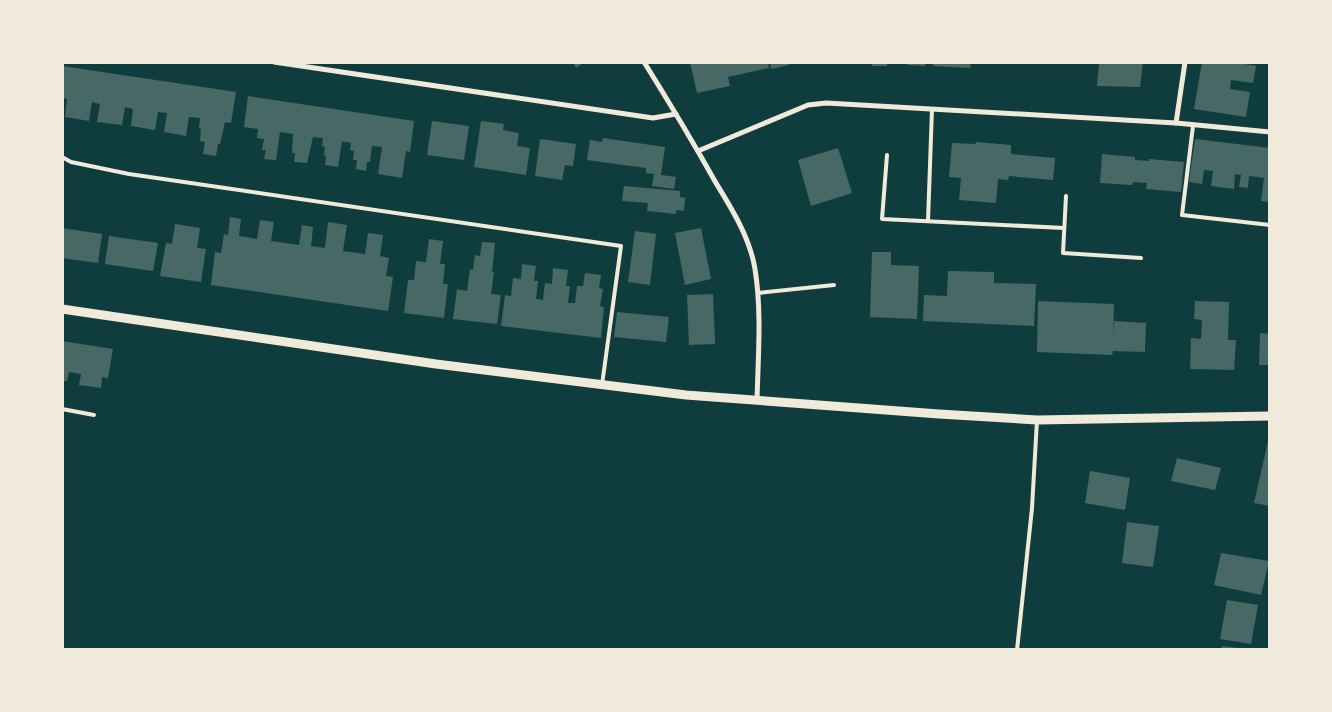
<svg xmlns="http://www.w3.org/2000/svg" width="1332" height="712" viewBox="0 0 1332 712" font-family="Signika,sans-serif">
<style>
.building{fill:#486865}
.lines{fill:none;stroke-linecap:round;stroke-linejoin:round}
.service{stroke:#f1e9da;stroke-width:4}
.minor{stroke:#f1e9da;stroke-width:5}
.tertiary{stroke:#f1e9da;stroke-width:9}
</style>
<rect width="100%" height="100%" fill="#0f3d3e"/>
<!-- building -->
<g class="building">
<path d="M573,62H584L576,68Z"/>
<path d="M690,62H768L769,68L728,77L730,86L697,93Z"/>
<path d="M770,62H788L789,65L771,69Z"/>
<rect x="872" y="62" width="15" height="4"/>
<path d="M908,62H926L925,66L907,65Z"/>
<path d="M933,62H971L970,68L933,66Z"/>
<path d="M1099,62H1143L1140,87L1097,86Z"/>
<path d="M1202,62H1233L1256,66L1253,83L1231,80L1230,89L1250,92L1246,117L1194,109Z"/>
<path d="M62,66L236,92L231,123L225,122L220,144H218L216,156L203,154L205,142L200,141L201,129L199,128L200,118L189,117L186,136L164,132L167,113L158,112L155,130L131,126L133,109L125,107L122,125L97,122L100,104L92,102L89,121L65,117L67,99L62,98Z"/>
<path d="M248,96L414,121L410,152L406,151L402,178L378,174L382,147L372,146L370,162H367L366,171L356,169L357,160H353L354,151L350,150L351,143L342,141L338,167L325,165L326,156L324,155L325,147L322,146L323,138L313,137L307,163L294,162L295,153H292L293,134L280,132L276,160L264,159L266,150H262L264,139L257,138L258,129L244,127Z"/>
<path d="M432,121L469,126L464,160L427,155Z"/>
<path d="M481,121L504,124L503,130L519,133L517,146L530,148L526,175L474,167Z"/>
<path d="M603,138L665,147L661,175L676,177L674,189L652,186L654,174L646,173V168L587,160L590,140L602,142Z"/>
<path d="M540,139L576,144L573,166L565,165L562,180L535,176Z"/>
<path d="M1195,139L1270,148V202L1261,201L1264,178L1249,176L1248,188L1239,187L1241,175L1235,174L1234,189L1211,186L1213,171L1204,170L1202,184L1189,182Z"/>
<path d="M976,142L1011,145V154L1055,158L1053,180L1009,176L1008,180L998,179L996,203L959,200L961,178L949,177L952,143L976,144Z"/>
<path d="M838,148L852,193L811,206L798,160Z"/>
<path d="M1102,154L1135,157V160L1149,161V159L1184,162L1181,192L1146,189L1147,183L1133,182L1132,185L1100,183Z"/>
<path d="M624,186L680,191V197L685,198L684,211L676,210V214L647,211L648,203L622,201Z"/>
<path d="M230,217L241,219L239,236L257,239L260,220L274,222L271,241L299,245L302,225L313,227L311,246L325,248L328,222L347,225L343,251L365,254L368,233L383,235L380,256L389,258L386,276L393,277L388,311L211,285L215,252L221,253L224,234L228,235Z"/>
<path d="M175,224L200,228L197,248L206,249L201,282L160,276L166,243L172,244Z"/>
<path d="M62,228L102,234L98,263L62,258Z"/>
<path d="M701,228L711,279L685,285L675,233Z"/>
<path d="M635,231L656,234L650,285L628,282Z"/>
<path d="M109,236L158,243L153,271L105,264Z"/>
<path d="M429,239L443,241L440,264H445L443,284H448L444,318L404,313L408,280H414L416,261L426,262Z"/>
<path d="M482,242L495,243L492,272H494L491,294L501,295L497,324L453,319L457,289L467,291L470,269L473,270L475,255L480,256Z"/>
<path d="M872,252H891V265L919,266L917,319L870,317Z"/>
<path d="M522,264L536,266L534,281H538L536,299L543,300L545,283L552,284L553,268L568,270L566,286H570L568,303H575L577,286H583L585,273L601,275L599,288L603,289L600,306L604,307L601,338L501,326L505,295L511,296L513,278L521,279Z"/>
<path d="M948,271L994,272V283L1036,284L1034,326L923,321L924,295L947,296Z"/>
<path d="M713,294L715,344L689,345L687,295Z"/>
<path d="M1038,301L1114,304L1113,337L1114,321L1146,323L1145,352L1113,351L1112,355L1037,352Z"/>
<path d="M1195,301L1229,302L1228,340H1236L1234,370L1190,369L1191,338L1201,339L1202,320L1194,319Z"/>
<path d="M617,312L669,317L666,342L614,337Z"/>
<path d="M1260,333L1270,334V365H1259Z"/>
<path d="M62,341L113,349L108,378L102,377L101,388L79,385L81,374L69,372L67,381H62Z"/>
<path d="M1269,437H1270V506L1254,503Z"/>
<path d="M1177,458L1221,468L1215,490L1171,481Z"/>
<path d="M1090,471L1130,478L1125,510L1085,503Z"/>
<path d="M1127,522L1159,526L1153,567L1122,563Z"/>
<path d="M1221,553L1269,561L1261,595L1214,585Z"/>
<path d="M1227,600L1258,605L1251,644L1220,639Z"/>
<path d="M1222,646L1239,648V650H1221Z"/>
</g>
<g class="lines">
<!-- service -->
<g class="service">
<path d="M1193,126L1182,215L1270,225"/>
<path d="M887,155L882,219L1064,228"/>
<path d="M62,157L71,162L129,174L621,246L602,385"/>
<path d="M1066,196L1063,253L1141,258"/>
<path d="M928,221L932,109"/>
<path d="M758,293L834,285"/>
<path d="M62,409L94,415"/>
<path d="M1017,650L1032,508L1037,420"/>
</g>
<!-- minor -->
<g class="minor">
<path d="M274,62L653,118L676,114"/>
<path d="M644,62C669,102 693,142 716,183C732,209 750,238 755,269C762,313 758,357 757,401"/>
<path d="M1176,123L1185,62"/>
<path d="M698,151L808,105L826,103L1176,123L1270,132"/>
</g>
<!-- tertiary -->
<path class="tertiary" d="M62,309L436,364L686,395L939,414L1037,420L1270,416"/>
</g>
<!-- border -->
<rect width="1332" height="712" fill="none" stroke="#f1e9da" stroke-width="128"/>
</svg>
